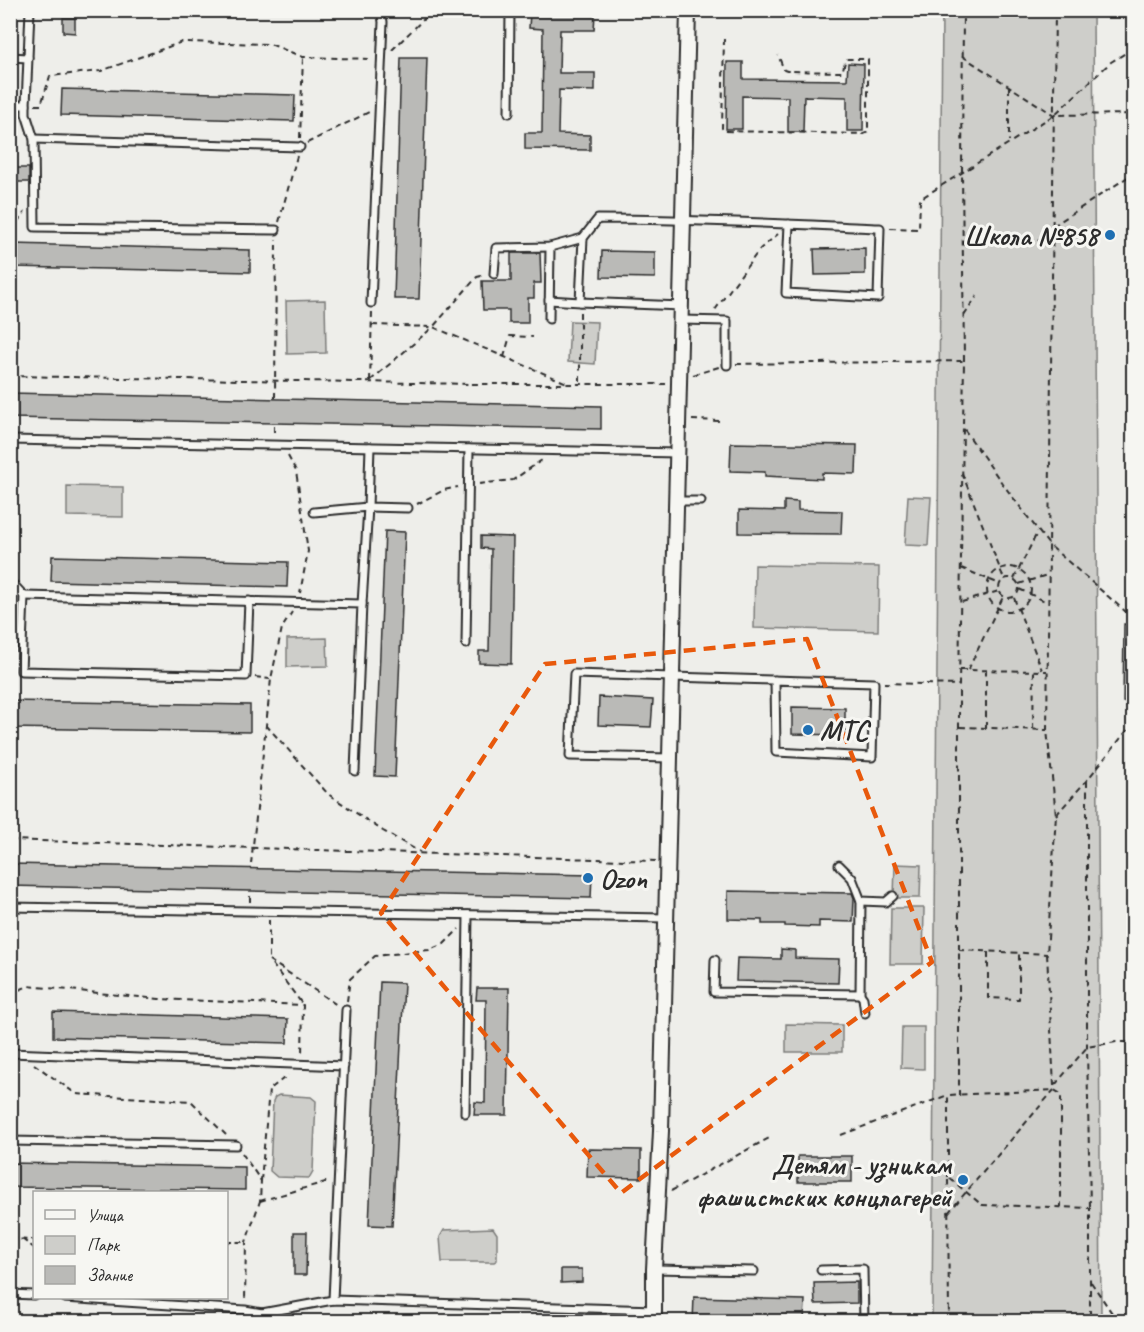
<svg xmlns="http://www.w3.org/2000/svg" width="1144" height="1332" viewBox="0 0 1144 1332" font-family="Caveat,sans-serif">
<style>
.green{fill:#cececa;stroke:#7c7c7a;stroke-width:1.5}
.building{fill:#babab7;stroke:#2b2b2b;stroke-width:1.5}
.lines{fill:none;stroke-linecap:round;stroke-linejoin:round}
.lane-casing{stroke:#2b2b2b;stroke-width:11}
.street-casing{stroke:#2b2b2b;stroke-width:18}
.path{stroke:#2b2b2b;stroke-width:2;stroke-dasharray:6 4.5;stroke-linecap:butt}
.lane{stroke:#f6f6f2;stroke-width:7}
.street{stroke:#f6f6f2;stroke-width:14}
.marked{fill:none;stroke:#e8590c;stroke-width:4.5;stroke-dasharray:12 8;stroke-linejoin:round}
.poi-dot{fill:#1f6fb2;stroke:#f6f6f2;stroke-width:2}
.labels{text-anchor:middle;stroke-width:6;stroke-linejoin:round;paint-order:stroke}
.poi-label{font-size:28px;font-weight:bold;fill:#2b2b2b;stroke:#f6f6f2;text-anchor:end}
</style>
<rect width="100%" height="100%" fill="#eeeeea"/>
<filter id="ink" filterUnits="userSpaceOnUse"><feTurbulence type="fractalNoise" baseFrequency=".0167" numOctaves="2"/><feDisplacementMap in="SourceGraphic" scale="12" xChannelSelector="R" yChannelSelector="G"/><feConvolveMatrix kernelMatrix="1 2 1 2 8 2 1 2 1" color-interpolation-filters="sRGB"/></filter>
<g filter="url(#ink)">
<!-- green -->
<g class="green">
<path d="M942,11H1093L1101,1321H932Z"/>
<path d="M325,300L326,353L287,354L286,301Z"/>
<path d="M570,321L597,322L595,364L568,362Z"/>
<path d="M67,486L123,487V517L67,516Z"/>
<path d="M908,496L931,497L928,546L905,545Z"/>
<path d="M755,565L879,567L878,631L754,628Z"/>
<path d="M327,638L328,666L287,667V639Z"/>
<path d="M895,864L921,865L920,898H894Z"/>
<path d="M891,908H924L923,964H890Z"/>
<path d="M786,1024L842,1025V1052H786Z"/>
<path d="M902,1027H924V1069L901,1068Z"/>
<path d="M279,1095L311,1097L316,1101L313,1171L309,1178L277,1177L270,1171L273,1101L275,1097Z"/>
<path d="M493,1228L497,1234V1260L494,1262H442L440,1237L444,1230Z"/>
</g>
<!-- building -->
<g class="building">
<path d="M530,13L595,14L594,30H560L559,73H595V91L559,90L558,134L590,135V150L525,149V133H542L543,29L529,28Z"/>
<path d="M63,18H75V33L63,32Z"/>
<path d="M401,58H427L419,299H394Z"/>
<path d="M727,62H743V79L847,80L848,63L864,64L863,131H847V97L804,96L803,132H788V97L742,96V129H726Z"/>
<path d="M62,89L295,95L294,121L61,115Z"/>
<rect x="15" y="168" width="14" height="14"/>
<path d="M13,244L250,250V272L12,267Z"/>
<path d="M865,248V274L815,275L814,249Z"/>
<path d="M602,251L655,252V278L601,277Z"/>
<path d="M511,253H540L541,283H534V298H528V323H509V310H483L482,281H511Z"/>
<path d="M10,393L601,406V429L10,418Z"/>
<path d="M731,443L857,445L856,474L822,473V479L765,476V472L730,471Z"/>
<path d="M784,501L798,502V510L842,511L841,534L739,533V510L784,511Z"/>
<path d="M385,531L405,532L395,777L375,776Z"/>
<path d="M481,536L513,537L511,664L479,663V651H489L491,549L481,548Z"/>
<path d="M52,556L288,562L287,587L51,581Z"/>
<path d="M1124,624L1134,625V702H1123Z"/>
<path d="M599,697L653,700L651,727L598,725Z"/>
<path d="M10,701L250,705V732L10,728Z"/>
<path d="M792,707L845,708V735L792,734Z"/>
<path d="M10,864L592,875L591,898L10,886Z"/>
<path d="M728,891L852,893L854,898L853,922L819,921V927L785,926V924H762V920L728,919Z"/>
<path d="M781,949L795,950V958L839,959L838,983L736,981L737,958L781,959Z"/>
<path d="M380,982L404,983L392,1226L369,1225Z"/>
<path d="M477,988H509L507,1115H474L475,1102L485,1103L486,1000H476Z"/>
<path d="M53,1012L288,1019L287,1043L53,1037Z"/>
<path d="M588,1149L641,1150V1178L587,1177Z"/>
<rect x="798" y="1156" width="54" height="26"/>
<path d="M10,1163L245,1167V1190L10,1187Z"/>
<path d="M294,1232H307L306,1275H294Z"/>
<path d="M561,1269H582V1282L561,1283Z"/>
<path d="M857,1282V1303L815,1304L814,1283Z"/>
<path d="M694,1297L805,1300L804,1322H693Z"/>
</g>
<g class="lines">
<defs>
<g id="lane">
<path d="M10,57L28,58"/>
<path d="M10,105H26L30,10"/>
<path d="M26,105V114L34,139L35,227L276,230"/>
<path d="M509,113L510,10"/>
<path d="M34,139L300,147"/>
<path d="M494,274L496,248L550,247L583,238"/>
<path d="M549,300L580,302"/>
<path d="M371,303L383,22L381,10"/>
<path d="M682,306L580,302L583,238L598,219C692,219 786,224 880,228L878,298L786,293L789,224"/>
<path d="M549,319L550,247"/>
<path d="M681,320L727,321V365"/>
<path d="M10,440L678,453"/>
<path d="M370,447L368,507L408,508"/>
<path d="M677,501H701"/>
<path d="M314,512L368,507L362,604"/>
<path d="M10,581L24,596L21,671L246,676L249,601"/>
<path d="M24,596L362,604L355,771"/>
<path d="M1132,618H1134"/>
<path d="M466,644L469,449"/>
<path d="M671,758L570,756L574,674L874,683L872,757L776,752L775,680"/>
<path d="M839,865L852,878L861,901L860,994L863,998L865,1013"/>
<path d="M861,901L886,902L893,896"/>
<path d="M10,907L666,918"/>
<path d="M715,960L714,992L860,994"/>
<path d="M10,1053L344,1066"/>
<path d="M465,1113L468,915"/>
<path d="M10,1141L236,1145"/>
<path d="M654,1269L754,1271"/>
<path d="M821,1270L863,1269L864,1322"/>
<path d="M10,1294L34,1295"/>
<path d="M65,1298L245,1310L262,1313"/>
<path d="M333,1300L346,1010"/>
<path d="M259,1322L262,1313L333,1300L655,1310"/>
</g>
<path id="street" d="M654,1322V1269L661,1131L688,10"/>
</defs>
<!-- lane casing -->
<use href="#lane" class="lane-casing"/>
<!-- street casing -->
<use href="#street" class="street-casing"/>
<!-- path -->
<g class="path">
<path d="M724,39L722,128L724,131L864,134L868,132V59H846L842,72L787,71L784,70L778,55"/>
<path d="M392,50L433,10"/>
<path d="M962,56L1054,115L1134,114"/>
<path d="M1009,87V141"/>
<path d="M35,105H41L50,76L101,71L182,42L270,44L303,57L372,59"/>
<path d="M300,138L303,57"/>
<path d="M307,143L369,112"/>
<path d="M279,222L297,156"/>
<path d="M890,228L919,229L920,199L1054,115L1111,62L1134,48"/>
<path d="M10,231L25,212"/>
<path d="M1038,241L1053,226L1134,173"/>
<path d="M715,310L760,249L778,234"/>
<path d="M580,312V384"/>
<path d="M964,316L977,296"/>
<path d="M372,325L433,327L477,277L485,275"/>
<path d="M504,357L510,336L533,337"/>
<path d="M736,364L964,361"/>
<path d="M693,375L719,367"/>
<path d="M10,376L474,384H666"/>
<path d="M370,381L433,327L567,383"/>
<path d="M370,381L372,311"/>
<path d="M275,398L276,240"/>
<path d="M692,420L722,421"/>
<path d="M274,426V435"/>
<path d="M964,429L1002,483L1049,545L1126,612"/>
<path d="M288,456L296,471L308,551L300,593"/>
<path d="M962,473L1004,579"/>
<path d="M479,484L513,480L542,460"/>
<path d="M417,504L444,490L458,487"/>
<circle cx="1009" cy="589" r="22"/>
<path d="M961,568L1000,584"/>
<circle cx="1009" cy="588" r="10"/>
<path d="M1014,579L1038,531"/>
<path d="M1019,584L1047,575"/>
<path d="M1019,589L1047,602"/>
<path d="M1014,598L1042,670"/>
<path d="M962,602L999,591"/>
<path d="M960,670L1047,671"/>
<path d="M968,670L1003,597"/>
<path d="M255,677L270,679"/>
<path d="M884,683L959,685"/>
<path d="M266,725L328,794L383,831L420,852"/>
<path d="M960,727L1047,730"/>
<path d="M986,728V672"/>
<path d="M1033,729L1034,672"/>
<path d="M1087,780V1047L1090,1208"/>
<path d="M1056,815L1087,780L1134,722"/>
<path d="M10,840L656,861"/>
<path d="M251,864L271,679L282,628L292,612"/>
<path d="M250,902V896"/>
<path d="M269,920V959"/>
<path d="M959,950L1047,954"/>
<path d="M988,952V998L1019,999V954"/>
<path d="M269,960L337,1005"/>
<path d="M272,964L303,1005"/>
<path d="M10,994L28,986L159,999L303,1005L302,1055"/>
<path d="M347,1001L350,979L375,956L429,950L444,944L459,929"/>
<path d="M34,1064L76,1094L191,1101L226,1135"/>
<path d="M1055,1085L1087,1047L1116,1042H1134"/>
<path d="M1054,1086L1047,954L1056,815L1047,730L1055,10"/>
<path d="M959,1096V685L964,361L962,173L963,10"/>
<path d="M841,1135L948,1095"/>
<path d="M242,1153L261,1181L260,1201L246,1242L245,1301"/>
<path d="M948,1177V1095L1054,1090L1061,1094V1207"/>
<path d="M261,1181L269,1090L288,1075"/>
<path d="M671,1191L771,1137"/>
<path d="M260,1201L329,1181"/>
<path d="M948,1213L1054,1090"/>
<path d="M10,1239L34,1240"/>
<path d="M22,1239L34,1248"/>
<path d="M226,1242H245"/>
<path d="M1091,1282L1118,1322"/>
<path d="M949,1322L948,1177L982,1205L1090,1208V1322"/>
</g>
<!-- lane -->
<use href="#lane" class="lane"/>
<!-- street -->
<use href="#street" class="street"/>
</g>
</g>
<!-- marked area -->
<path class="marked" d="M807,639L932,962L621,1193L381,913L545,664Z"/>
<!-- markers -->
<g class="poi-dot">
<circle cx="1110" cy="235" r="6"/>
<circle cx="808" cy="730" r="6"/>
<circle cx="588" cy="878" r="6"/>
<circle cx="963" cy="1180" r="6"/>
</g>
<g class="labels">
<!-- poi labels -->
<g class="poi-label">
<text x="1098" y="245">Школа №858</text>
<text x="820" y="740" text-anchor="start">МТС</text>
<text x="600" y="888" text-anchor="start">Ozon</text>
<text x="951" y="1174">Детям - узникам<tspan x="951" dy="32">фашистских концлагерей</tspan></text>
</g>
</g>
<!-- margin -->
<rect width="1144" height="1332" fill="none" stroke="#f6f6f2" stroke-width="36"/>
<rect x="18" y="18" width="1108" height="1296" fill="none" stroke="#2b2b2b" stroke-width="2" filter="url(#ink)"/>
<!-- legend -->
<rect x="33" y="1191" width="195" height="108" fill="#f6f6f2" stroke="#a5a5a2" stroke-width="1.5"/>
<rect x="45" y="1210" width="30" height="9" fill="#f6f6f2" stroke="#a5a5a2" stroke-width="1.5"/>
<text x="87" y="1221" font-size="18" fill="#2b2b2b">Улица</text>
<rect x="45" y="1236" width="30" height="18" fill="#cececa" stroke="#a5a5a2" stroke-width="1.5"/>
<text x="87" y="1251" font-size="18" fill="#2b2b2b">Парк</text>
<rect x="45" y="1266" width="30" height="18" fill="#babab7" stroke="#a5a5a2" stroke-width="1.5"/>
<text x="87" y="1281" font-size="18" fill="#2b2b2b">Здание</text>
</svg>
